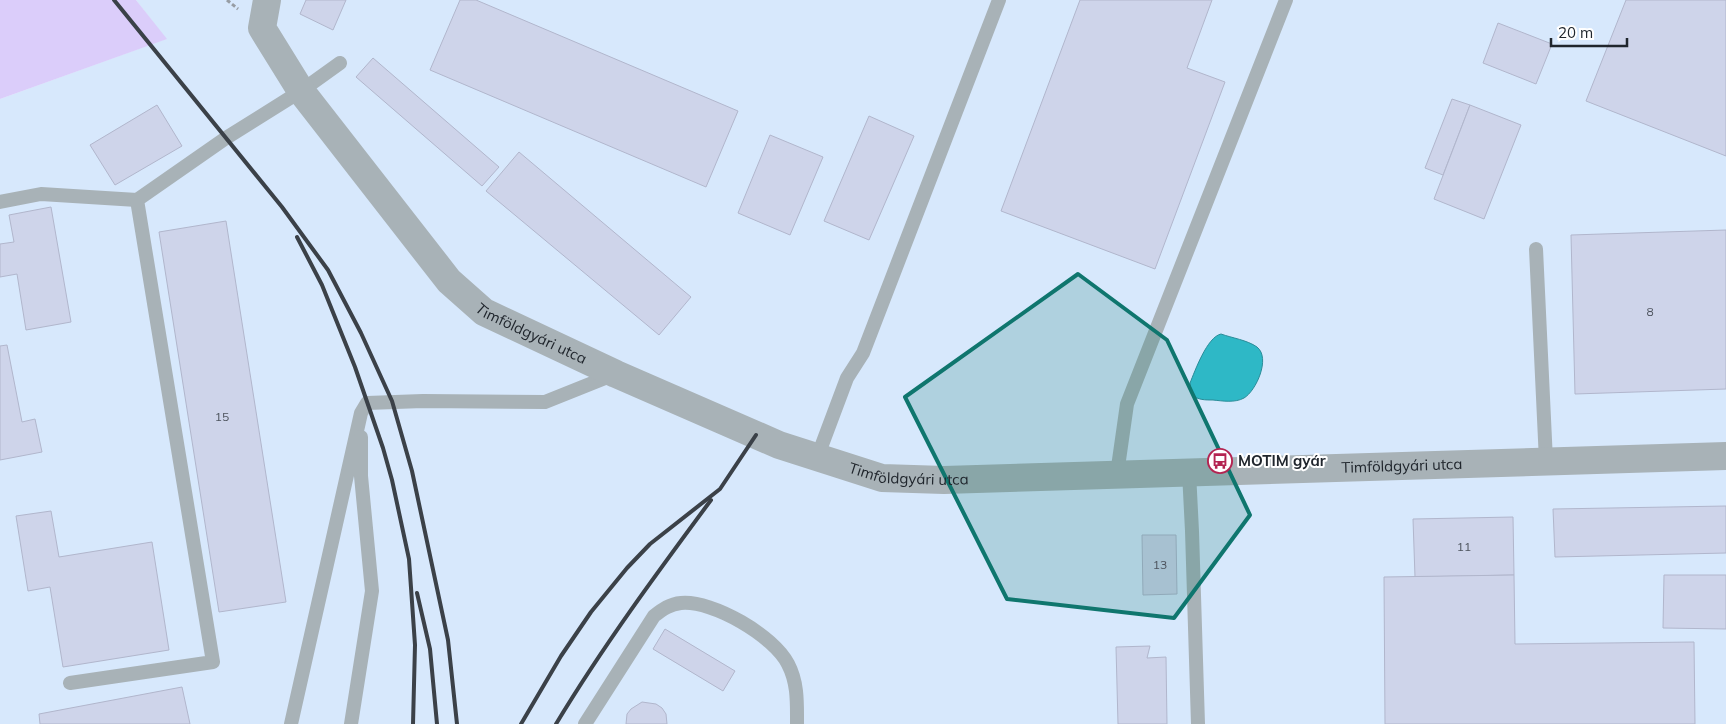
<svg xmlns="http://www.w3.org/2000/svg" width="1726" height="724" viewBox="0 0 1726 724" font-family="Mulish,sans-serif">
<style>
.built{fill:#d7e8fc}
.green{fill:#dbcdfa}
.water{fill:#2eb8c6;stroke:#2a8c98}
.building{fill:#ced4ea;stroke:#b1b6cc}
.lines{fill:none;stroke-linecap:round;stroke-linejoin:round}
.path{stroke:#979da4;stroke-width:3;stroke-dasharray:4 2.5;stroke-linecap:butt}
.lane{stroke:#a8b2b7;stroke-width:14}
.street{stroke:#a8b2b7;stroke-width:28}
.rail{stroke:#3b4148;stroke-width:4}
.marked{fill:#0f766e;fill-opacity:0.2;stroke:#0f766e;stroke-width:4;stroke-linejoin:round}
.labels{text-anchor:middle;stroke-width:4;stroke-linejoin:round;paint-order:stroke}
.number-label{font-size:12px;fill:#4c525c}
.street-label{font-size:15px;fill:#20262d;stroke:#fff}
.poi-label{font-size:15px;font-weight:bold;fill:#20262d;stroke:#fff;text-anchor:start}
</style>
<rect width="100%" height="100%" fill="#eef4fc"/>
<!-- built -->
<path class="built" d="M136,0H1726V724H0V99L166,39Z"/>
<!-- green -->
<path class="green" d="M0,0H136L167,39L0,99Z"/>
<!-- water -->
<path class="water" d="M1221,334C1232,338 1247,340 1257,347C1271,358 1256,391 1244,398C1235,403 1223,401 1213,400C1205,400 1198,400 1192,395L1190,383C1195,371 1207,337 1221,334Z"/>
<!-- building -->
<g class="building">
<path d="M306,0H346L333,30L300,14Z"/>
<path d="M460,0H476L738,111L706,187L430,70Z"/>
<path d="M1080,0H1212L1187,68L1225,82L1155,269L1001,211Z"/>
<path d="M1626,0H1726V156L1586,101Z"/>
<path d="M1498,23L1552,44L1536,84L1483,63Z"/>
<path d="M373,58L499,167L482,186L356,77Z"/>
<path d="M1452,99L1470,105L1443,175L1425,168Z"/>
<path d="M157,105L182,146L115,185L90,145Z"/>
<path d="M1470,105L1521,125L1484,219L1434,199Z"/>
<path d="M869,116L914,136L869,240L824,221Z"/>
<path d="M770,135L823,157L790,235L738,213Z"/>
<path d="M519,152L691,297L659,335L486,191Z"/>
<path d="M51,207L71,322L26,330L17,274L0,277V244L14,242L9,215Z"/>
<path d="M226,221L286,602L219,612L159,232Z"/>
<path d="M1726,230V389L1575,394L1571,235Z"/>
<path d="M7,345L22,422L35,419L42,452L0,460V346Z"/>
<path d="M1726,506V553L1555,557L1553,509Z"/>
<path d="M51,511L59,557L152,542L169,650L63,667L50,587L28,591L16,516Z"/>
<path d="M1513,517L1514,575L1415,577L1413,519Z"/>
<path d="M1142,535H1176L1177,594L1143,595Z"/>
<path d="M1514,575L1515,644L1694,642L1695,724H1385L1384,577Z"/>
<path d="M1664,575H1726V629L1663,628Z"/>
<path d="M665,629L735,671L723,691L653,649Z"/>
<path d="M1150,646L1147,658L1166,657L1167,724H1118L1116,647Z"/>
<path d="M182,687L190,724H40L39,714Z"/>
<path d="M642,702L656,704L662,708L666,714L667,724H626L627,714L631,709Z"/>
</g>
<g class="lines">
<!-- path -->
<path class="path" d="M227,0L238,9"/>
<!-- lane -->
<g class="lane">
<path d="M0,202L41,194L137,200"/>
<path d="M1536,249L1546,461"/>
<path d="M817,458L847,378L863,353L999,0"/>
<path d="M1189,472L1192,531L1198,724"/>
<path d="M1117,474L1127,404L1286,0"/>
<path d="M70,683L213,662L137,200L226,138L301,91L340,63"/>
<path d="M291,724L361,413L367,403L423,401L545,402L615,374"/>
<path d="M351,724L372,591L361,476V437"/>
<path d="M585,724L654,616C663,609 670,604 681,603C713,600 774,636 788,664C798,683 797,703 797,724"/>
</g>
<!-- street -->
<path class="street" id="s1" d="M267,0L262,28L301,91L449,281L484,312L616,374L779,445L882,478L944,480L1726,456"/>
<!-- rail -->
<g class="rail">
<path d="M114,0L282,207L328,270L361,333L392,401L412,471L448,640L457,724"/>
<path d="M297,237L322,285L355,367L383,448L392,480L409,559L415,645L413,724"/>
<path d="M417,593L430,649L437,724"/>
<path d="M521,724L561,656L591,612L627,568L650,544L720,489L756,435"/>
<path d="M556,724C603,646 657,573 711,500"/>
</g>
</g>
<!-- marked area -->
<path class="marked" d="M1078,274L1167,340L1250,515L1174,618L1007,599L905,397Z"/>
<!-- icons -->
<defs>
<symbol id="bus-ring" viewBox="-11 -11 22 22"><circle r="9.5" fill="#fff" stroke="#b42451" stroke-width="1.5"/><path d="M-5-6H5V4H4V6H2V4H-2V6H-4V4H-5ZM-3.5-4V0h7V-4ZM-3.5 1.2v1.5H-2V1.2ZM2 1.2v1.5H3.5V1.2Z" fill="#b42451"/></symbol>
</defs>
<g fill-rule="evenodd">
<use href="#bus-ring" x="1206" y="447" width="28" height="28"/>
</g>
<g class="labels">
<!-- number labels -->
<g class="number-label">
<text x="1650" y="316">8</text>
<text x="222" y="421">15</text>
<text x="1464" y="551">11</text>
<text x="1160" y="569">13</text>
</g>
<!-- street labels -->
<g class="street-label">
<text dy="5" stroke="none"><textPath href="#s1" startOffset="442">Timföldgyári utca</textPath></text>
<text dy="5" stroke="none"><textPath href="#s1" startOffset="1342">Timföldgyári utca</textPath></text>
<text dy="5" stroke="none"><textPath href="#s1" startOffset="848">Timföldgyári utca</textPath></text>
</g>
<!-- poi labels -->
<g class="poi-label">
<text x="1238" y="466">MOTIM gyár</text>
</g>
</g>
<!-- scale -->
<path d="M1551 38v8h76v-8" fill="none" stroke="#20262d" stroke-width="2.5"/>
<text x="1558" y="38" font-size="15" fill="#20262d" stroke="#ffffff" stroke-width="4" paint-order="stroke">20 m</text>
</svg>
